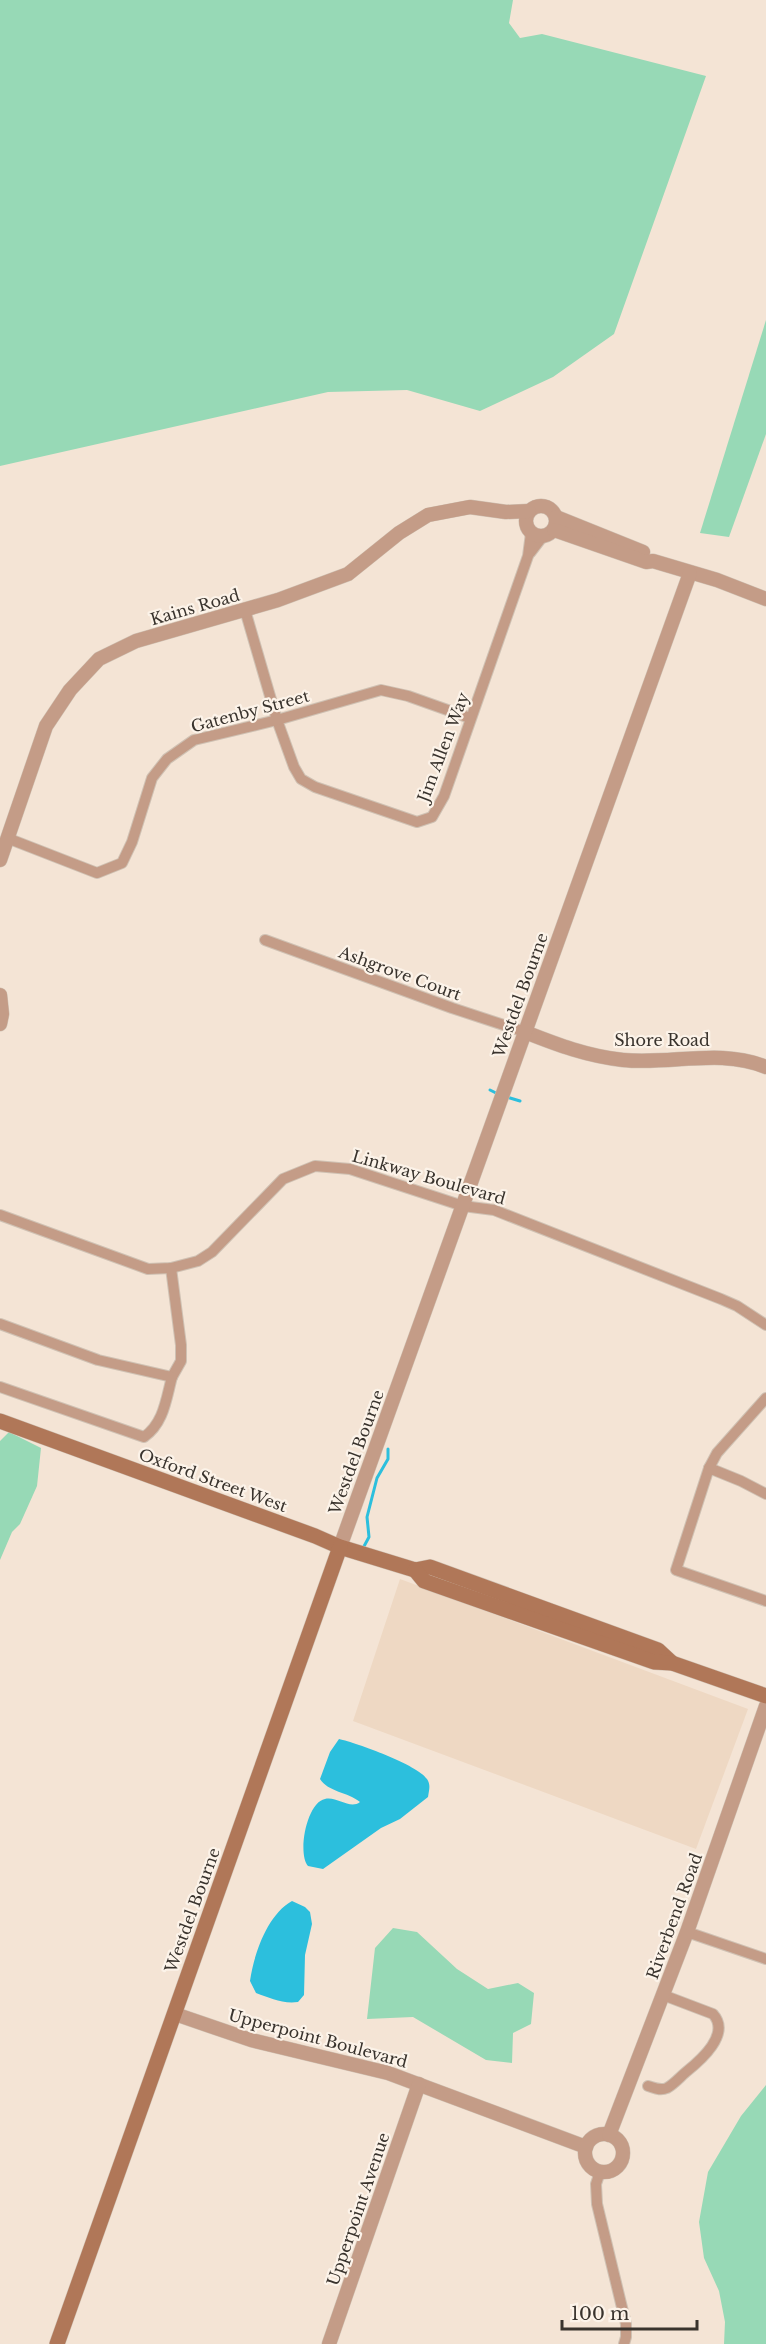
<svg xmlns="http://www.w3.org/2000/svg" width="766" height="2344" viewBox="0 0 766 2344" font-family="'Libre Baskerville',serif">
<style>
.built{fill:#eed8c3}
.green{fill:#97d9b6}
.water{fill:#2cbfdd}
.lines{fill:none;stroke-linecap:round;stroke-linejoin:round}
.stream{stroke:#2cbfdd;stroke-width:3}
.minor-casing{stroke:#cfc1b3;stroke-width:12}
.tertiary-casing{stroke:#cfc1b3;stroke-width:15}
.secondary-casing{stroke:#cfc1b3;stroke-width:16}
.minor{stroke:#c49c87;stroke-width:10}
.tertiary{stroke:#c49c87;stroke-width:14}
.secondary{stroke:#b07758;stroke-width:15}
.labels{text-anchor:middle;stroke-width:4.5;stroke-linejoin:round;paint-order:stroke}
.street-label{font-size:16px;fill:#39332d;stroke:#fcf3e9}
</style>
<rect width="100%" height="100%" fill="#f4e4d5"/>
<!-- built -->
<path class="built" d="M400,1579L748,1709L696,1849L353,1721Z"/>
<!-- green -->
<g class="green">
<path d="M0,0H513L509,23L520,38L542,34L706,76L614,334L553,377L480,411L407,390L328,392L0,466Z"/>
<path d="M766,320V434L729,537L700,533Z"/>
<path d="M9,1432L41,1448L37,1486L20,1524L12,1532L0,1560V1441Z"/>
<path d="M393,1928L417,1932L457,1969L488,1989L518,1983L534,1993L531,2024L513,2033L512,2063L486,2060L413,2017L367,2019L375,1948Z"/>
<path d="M766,2085V2344H724L725,2322L719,2291L704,2258L699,2222L708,2172L741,2116Z"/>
</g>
<!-- water -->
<g class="water">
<path d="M339,1739C357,1743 418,1765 427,1779C431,1785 429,1790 428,1797L400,1819L381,1828L323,1869L308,1866C297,1853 307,1802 325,1799C337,1796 350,1810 360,1802C348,1792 328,1792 320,1779L330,1752Z"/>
<path d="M292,1901L305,1907L310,1912L312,1924L305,1955L304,1995L298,2002C282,2004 270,1998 256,1993L250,1981C254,1954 267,1915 292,1901Z"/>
</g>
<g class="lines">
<!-- stream -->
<g class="stream">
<path d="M490,1090L498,1094"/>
<path d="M507,1097L520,1101"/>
<path d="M362,1550L369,1537L367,1517L377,1478L388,1459V1449"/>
</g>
<defs>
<g id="minor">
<path d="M530,553L543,536"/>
<path d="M245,610L277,720L294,767L301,779L315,787L417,822L432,817L444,796L528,556L531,533"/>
<path d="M7,838L97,873L122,863L132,842L152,778L167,759L194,740L277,720L381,690L408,696L470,718"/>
<path d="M265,940L452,1008L525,1032"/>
<path d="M0,1215L148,1269L171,1268L198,1261L212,1252L283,1179L315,1166L350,1169L463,1206L494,1210L721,1299L737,1306L766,1325"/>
<path d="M171,1268L181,1345V1361L172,1377"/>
<path d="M0,1324L98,1360L172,1377C166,1399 164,1423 144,1437L0,1387"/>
<path d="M709,1468L717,1453L766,1398"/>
<path d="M766,1494L741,1481L709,1468L676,1570L766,1601"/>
<path d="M687,1932L766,1959"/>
<path d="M648,2086C655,2088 660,2091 667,2088C674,2084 680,2077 686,2072C701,2060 731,2034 713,2014L663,1995"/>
<path d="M600,2172L596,2184L597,2204L626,2324V2337L624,2344"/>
</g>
<g id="tertiary">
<circle cx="541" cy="521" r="15"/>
<path d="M556,517L643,552"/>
<path d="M554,530L646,562L653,561L717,580L766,599"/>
<path d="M0,860L46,726L70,690L99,659L136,641L278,600L348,574L399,533L428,515L470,507L506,512L529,511"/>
<path d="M0,995L2,1014L0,1024"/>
<path d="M525,1032C558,1045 587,1056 623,1060C671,1065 720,1048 766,1067"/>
<path d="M340,1547L690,573"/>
<path d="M175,2014L251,2040L388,2073L586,2147"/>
<circle cx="604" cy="2153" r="19"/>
<path d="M609,2135L687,1932L766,1706"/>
<path d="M329,2344L419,2084"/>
</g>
<g id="secondary">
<path d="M0,1421L315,1536L340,1547L415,1570L430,1567L658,1650L672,1663"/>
<path d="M415,1570L424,1581L654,1662L672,1663L766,1696"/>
<path d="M57,2344L340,1547"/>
</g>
</defs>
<!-- minor casing -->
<use href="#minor" class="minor-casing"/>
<!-- tertiary casing -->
<use href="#tertiary" class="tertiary-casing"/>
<!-- secondary casing -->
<use href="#secondary" class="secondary-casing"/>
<!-- minor -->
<use href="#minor" class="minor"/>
<!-- tertiary -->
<use href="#tertiary" class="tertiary"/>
<!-- secondary -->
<use href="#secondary" class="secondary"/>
</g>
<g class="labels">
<!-- street labels -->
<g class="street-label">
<text transform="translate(195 607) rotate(-16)" y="6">Kains Road</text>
<text transform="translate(250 711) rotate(-15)" y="6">Gatenby Street</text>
<text transform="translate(443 747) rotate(-69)" y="6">Jim Allen Way</text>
<text transform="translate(400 973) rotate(20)" y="6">Ashgrove Court</text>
<text transform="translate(520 995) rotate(-70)" y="6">Westdel Bourne</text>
<text x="662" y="1046">Shore Road</text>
<text transform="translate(429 1177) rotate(16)" y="6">Linkway Boulevard</text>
<text transform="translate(356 1452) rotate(-70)" y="6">Westdel Bourne</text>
<text transform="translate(213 1480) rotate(20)" y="6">Oxford Street West</text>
<text transform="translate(192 1910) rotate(-70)" y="6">Westdel Bourne</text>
<text transform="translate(674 1916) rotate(-70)" y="6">Riverbend Road</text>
<text transform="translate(318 2038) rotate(15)" y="6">Upperpoint Boulevard</text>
<text transform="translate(358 2209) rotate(-71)" y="6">Upperpoint Avenue</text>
</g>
</g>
<!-- scale -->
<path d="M562 2320v9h135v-9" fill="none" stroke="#39332d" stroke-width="3"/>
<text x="571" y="2320" font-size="18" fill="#39332d" stroke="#fcf3e9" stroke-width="4.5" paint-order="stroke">100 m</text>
</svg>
